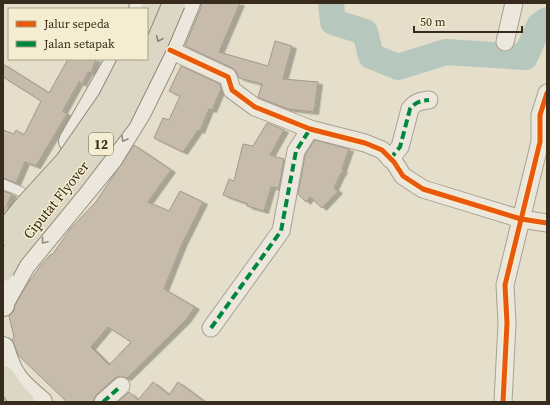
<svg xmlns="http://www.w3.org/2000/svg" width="550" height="405" viewBox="0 0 550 405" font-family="'Source Serif 4',serif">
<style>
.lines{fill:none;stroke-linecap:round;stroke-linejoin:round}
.river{stroke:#b6c8be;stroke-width:26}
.building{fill:#c7bcab;stroke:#a3998a;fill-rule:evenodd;filter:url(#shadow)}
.service-casing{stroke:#a8a294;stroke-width:11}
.minor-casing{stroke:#a8a294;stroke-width:19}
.secondary-casing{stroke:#989284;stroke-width:24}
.trunk-casing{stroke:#8e887a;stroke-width:24}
.service{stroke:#ebe7dc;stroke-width:9}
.minor{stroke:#ebe7dc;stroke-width:17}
.secondary{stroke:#ebe7dc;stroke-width:22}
.trunk{stroke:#dcd6c4;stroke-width:22}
.trunk-bridge-casing{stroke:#8e887a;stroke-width:24;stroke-linecap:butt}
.trunk-bridge{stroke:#dcd6c4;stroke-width:22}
.quiet{stroke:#00873e;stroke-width:4;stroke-dasharray:8 4;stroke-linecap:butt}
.cycleway-casing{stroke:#f5edcf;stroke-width:8}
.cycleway{stroke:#e8590c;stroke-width:5}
.oneway{stroke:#898070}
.oneway2{stroke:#90897c}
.labels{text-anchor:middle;stroke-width:3;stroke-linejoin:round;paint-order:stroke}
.shield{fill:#f5edcf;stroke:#6f6552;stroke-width:1}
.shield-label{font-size:13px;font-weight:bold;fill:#362b1c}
.street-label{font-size:14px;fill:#362b1c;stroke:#f5edcf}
</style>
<defs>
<filter id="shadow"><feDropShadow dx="4.5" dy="2.5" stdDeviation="0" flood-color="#0004"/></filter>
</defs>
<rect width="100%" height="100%" fill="#e4deca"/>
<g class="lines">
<!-- river -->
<path class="river" d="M331,3L333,22L365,32L371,56L398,67L446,52L525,57L539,26L547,20"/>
</g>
<!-- building -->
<g class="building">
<path d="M201,3H240L219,52L268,66L275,41L292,46L283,79L318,82L314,112L288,109L260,98L258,97L262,84L239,78L236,71L232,68L185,46L201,8Z"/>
<path d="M68,59H96L91,73L88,72L82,84L79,82L63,111L67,114L36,166L25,162L16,183L3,178V130L14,134L16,130L24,135L41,101L3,77V64L49,93Z"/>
<path d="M181,66L220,84L221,89L212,110L209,109L200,131L198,130L183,152L154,138L163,118L169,120L180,96L169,91Z"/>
<path d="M267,123L284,130L270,155L284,159L279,188L271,187L264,211L247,206L248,204L223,195L229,179L234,181L243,144L253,146Z"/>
<path d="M315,140L349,149L342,169L343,171L340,175L334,188L338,191L322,208L310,197L306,202L298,194L305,155Z"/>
<path d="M134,145L171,170L148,202L169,211L180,191L203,202L182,244L164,289L195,307L186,320L127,378L119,376L114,379L96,395L93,402H67L19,356L12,340L14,337L9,316L14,311L15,305L26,286L41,265L51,254L52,255L71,228L95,203ZM108,327L131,342L109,365L91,347Z"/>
<path d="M3,191L12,194L3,214Z"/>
<path d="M153,382L169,395L178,382L205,402H118L129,392L138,400Z"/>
</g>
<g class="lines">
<defs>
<path id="service" d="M3,184L24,193"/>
<g id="minor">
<path d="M505,42L514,3"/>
<path d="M170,50L228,77L232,90L255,107L310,129L365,143L382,150L394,162L403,176L423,189L521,219L547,223"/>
<path d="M390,159L400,147L410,109C415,102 420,101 429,100"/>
<path d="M211,328L281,231L296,151L310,129"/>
<path d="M103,402L121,386"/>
<path d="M503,402L507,323L505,285L540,142V115L547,93"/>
</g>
<g id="secondary">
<path d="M140,9L142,3"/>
<path d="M70,141L117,59"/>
<path d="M3,305V302L24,265L111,159L140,112L163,65L189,3"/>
<path d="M3,348C11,376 19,384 41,402"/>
</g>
<g id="trunk">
<path d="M147,23L155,3"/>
<path d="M3,377L18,397L23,402"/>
</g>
</defs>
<!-- service casing -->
<use href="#service" class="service-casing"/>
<!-- minor casing -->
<use href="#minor" class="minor-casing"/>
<!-- secondary casing -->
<use href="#secondary" class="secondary-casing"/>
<!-- trunk casing -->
<use href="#trunk" class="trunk-casing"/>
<!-- service -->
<use href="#service" class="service"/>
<!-- minor -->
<use href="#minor" class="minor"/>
<!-- secondary -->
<use href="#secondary" class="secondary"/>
<!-- trunk -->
<use href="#trunk" class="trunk"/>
<defs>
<g id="trunk-bridge">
<path d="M3,234L24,208L66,162L109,100L130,59"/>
<path d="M3,270L11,255L71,182L120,118L157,43L174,3"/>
</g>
</defs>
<!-- trunk-bridge casing -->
<use href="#trunk-bridge" class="trunk-bridge-casing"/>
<!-- trunk-bridge -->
<use href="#trunk-bridge" class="trunk-bridge"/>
<!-- quiet -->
<g class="quiet">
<path d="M390,159L400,147L410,109C415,102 420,101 429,100"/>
<path d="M211,328L281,231L296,151L310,129"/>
<path d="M103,402L121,386"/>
</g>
<defs>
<g id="cycleway">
<path d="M170,50L228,77L232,90L255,107L310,129L365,143L382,150L394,162L403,176L423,189L521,219L547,223"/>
<path d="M503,402L507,323L505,285L540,142V115L547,93"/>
</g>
</defs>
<!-- cycleway casing -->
<use href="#cycleway" class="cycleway-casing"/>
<!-- cycleway -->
<use href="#cycleway" class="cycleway"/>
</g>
<!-- one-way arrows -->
<defs><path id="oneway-chevron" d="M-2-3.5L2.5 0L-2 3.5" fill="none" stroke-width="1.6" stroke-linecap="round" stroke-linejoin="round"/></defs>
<use class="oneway" href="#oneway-chevron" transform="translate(159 39) rotate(114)"/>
<g class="oneway2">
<use href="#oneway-chevron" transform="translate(124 139) rotate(121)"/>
<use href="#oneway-chevron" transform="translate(44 241) rotate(130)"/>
</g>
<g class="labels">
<!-- shield labels -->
<rect class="shield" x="89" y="133" width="24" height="22" rx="3"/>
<g class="shield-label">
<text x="101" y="149">12</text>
</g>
<!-- street labels -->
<g class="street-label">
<text transform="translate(56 200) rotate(-51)" y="5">Ciputat Flyover</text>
</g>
</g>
<!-- border -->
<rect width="550" height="405" fill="none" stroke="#362b1c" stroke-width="8"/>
<!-- legend -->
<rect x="8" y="8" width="140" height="52" fill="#f5edcf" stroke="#a99f87"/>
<rect x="16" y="21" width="20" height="6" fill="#e8590c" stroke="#a99f87"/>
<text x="44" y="28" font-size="12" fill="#362b1c">Jalur sepeda</text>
<rect x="16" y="41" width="20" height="6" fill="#00873e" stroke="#a99f87"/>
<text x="44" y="48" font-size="12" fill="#362b1c">Jalan setapak</text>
<!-- scale -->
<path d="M414 26v6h108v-6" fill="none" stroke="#362b1c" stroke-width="2"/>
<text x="420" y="26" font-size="12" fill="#362b1c" stroke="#f5edcf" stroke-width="3" paint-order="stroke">50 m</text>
</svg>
